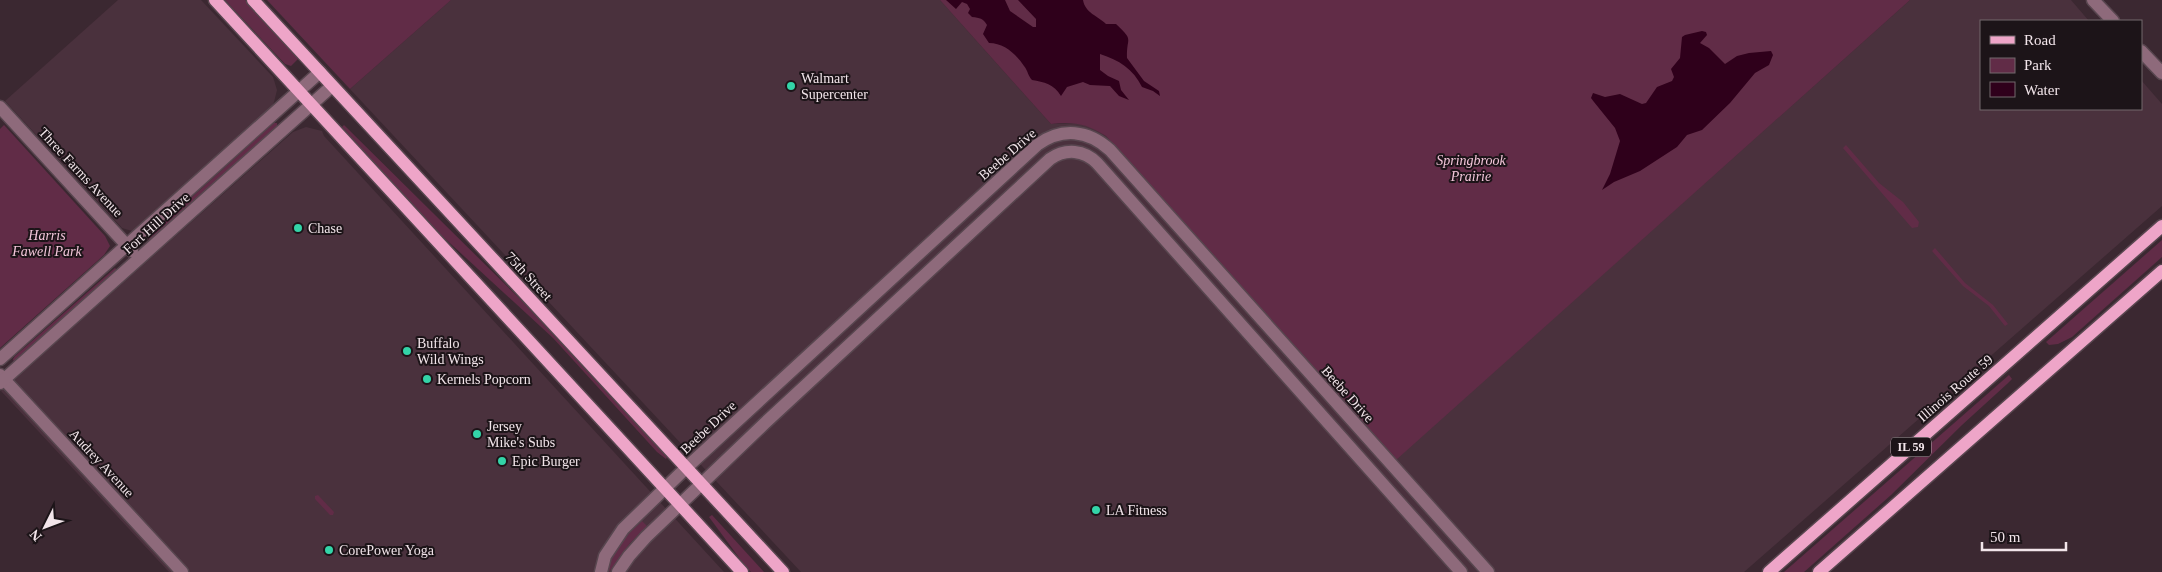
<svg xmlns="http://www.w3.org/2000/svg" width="2162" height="572" viewBox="0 0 2162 572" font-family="'Times New Roman',serif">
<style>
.built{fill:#4a313d}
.green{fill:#612c47}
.water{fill:#2f001b}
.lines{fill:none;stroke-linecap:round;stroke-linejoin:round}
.minor-casing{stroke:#58464f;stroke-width:15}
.major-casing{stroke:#58464f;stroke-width:15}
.minor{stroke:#8e6a7b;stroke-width:12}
.major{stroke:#eea5c8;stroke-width:12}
.poi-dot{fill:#33d4a8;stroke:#1c1418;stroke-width:2}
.labels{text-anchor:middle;stroke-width:4;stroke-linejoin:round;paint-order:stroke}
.shield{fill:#1c1418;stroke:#b2a6ab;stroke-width:1}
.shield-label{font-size:12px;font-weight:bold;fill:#f2e5ea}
.poi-label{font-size:14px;fill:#f2e5ea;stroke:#1c1418;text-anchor:start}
.street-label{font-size:14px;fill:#f2e5ea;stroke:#1c1418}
.park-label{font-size:14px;font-style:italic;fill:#f2c5d9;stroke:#1c1418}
</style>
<rect width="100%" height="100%" fill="#3b2831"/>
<!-- built -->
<g class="built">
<path d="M118,0H201L273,77L277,90L274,102L271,108L136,229L132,231L122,228L5,101Z"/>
<path d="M451,0H940L1051,124L1078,123L1094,128L1106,136L1396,459L1910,0H2071L2089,21H1981V109H2141V80L2162,104V206L1744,572H801L350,89Z"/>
<path d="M306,127L322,131L324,136L724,572H169L1,391L293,132Z"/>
</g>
<!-- green -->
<g class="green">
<path d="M225,0H245L297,55L298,59L291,66L285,64Z"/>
<path d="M267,0H451L350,89Z"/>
<path d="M940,0H1910L1396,460L1106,136C1088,124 1073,121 1051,124Z"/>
<path d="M274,123H277V126L152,240L149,239L150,235Z"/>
<path d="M4,125L105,236L110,246L104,255L0,348V129Z"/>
<path d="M344,125L520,299L667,457L666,459L657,452L553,338L440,234L342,127Z"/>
<path d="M1846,145L1879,183L1903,202L1919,222L1918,227L1912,228L1843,148Z"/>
<path d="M2162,240V257L2072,337L2058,344L2049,345L2046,342Z"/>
<path d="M1935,248L1965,283L1993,305L2008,324L2005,326L1989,306L1963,286L1932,251Z"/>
<path d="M115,268L118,271L14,362L13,359L15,356Z"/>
<path d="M2009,375L2012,379L2007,384L1962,425L1891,495L1804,572H1784Z"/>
<path d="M318,495L334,512L333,515H330L315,499V496Z"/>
<path d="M712,515L764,572H751L746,567L709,517Z"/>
<path d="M642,521L647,526L630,543L609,572L606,570C611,550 627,535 642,521Z"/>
</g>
<!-- water -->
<g class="water">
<path d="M946,0H1005L1010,11L1033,27H1036V19L1018,0H1083C1085,13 1098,16 1106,24H1116C1135,42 1126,36 1127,58L1144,81L1159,91L1160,96L1153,91L1142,87C1133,69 1119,60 1100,54V70L1108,76L1119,81L1121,90L1129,100L1119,96L1110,86L1090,85L1083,82L1067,87L1061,96C1054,84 1044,82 1032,80C1028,76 1028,71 1024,66C1016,54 1004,43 989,43L983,34L987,25C983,18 980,18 972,17L968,13L970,9L967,4L962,2L956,9Z"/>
<path d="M1702,31L1706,32L1707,35L1700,43L1709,48L1725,64L1737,56L1749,53L1771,51L1773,55L1769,65L1755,73L1730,103L1702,130L1687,135L1677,147L1640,171L1614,182L1602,190L1610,174L1620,141L1615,128L1594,102L1591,98L1593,93L1605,97L1620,94L1642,104L1646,103L1657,87L1672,81L1674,77L1671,69L1680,58L1682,37L1685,35Z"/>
</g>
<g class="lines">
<defs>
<g id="minor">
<path d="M2093,0L2113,21"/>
<path d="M2141,51L2162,73"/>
<path d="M0,107L132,251"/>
<path d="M0,359L320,72"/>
<path d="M0,375L182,572"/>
<path d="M0,383L332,86"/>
<path d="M601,572L605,556L623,529L686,468L1037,145C1062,127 1088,130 1110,150L1488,572"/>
<path d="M618,572L629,556L646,537L765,423L1050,159C1066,148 1084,150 1097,163L1461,572"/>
</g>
<g id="major">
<path d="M215,0L742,572"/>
<path d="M253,0L783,572"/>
<path d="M1769,572L2162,226"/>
<path d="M1819,572L2162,271"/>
</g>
</defs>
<!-- minor casing -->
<use href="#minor" class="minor-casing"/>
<!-- major casing -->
<use href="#major" class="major-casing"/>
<!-- minor -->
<use href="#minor" class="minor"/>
<!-- major -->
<use href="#major" class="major"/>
</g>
<!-- markers -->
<g class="poi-dot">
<circle cx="791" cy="86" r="5"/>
<circle cx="298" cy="228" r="5"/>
<circle cx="407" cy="351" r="5"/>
<circle cx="427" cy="379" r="5"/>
<circle cx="477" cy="434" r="5"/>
<circle cx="502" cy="461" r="5"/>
<circle cx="1096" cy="510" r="5"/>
<circle cx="329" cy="550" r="5"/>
</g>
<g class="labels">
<!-- shield labels -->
<rect class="shield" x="1891" y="437.5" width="40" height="19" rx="4"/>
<g class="shield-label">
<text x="1911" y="451">IL 59</text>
</g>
<!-- poi labels -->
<g class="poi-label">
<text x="801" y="83">Walmart<tspan x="801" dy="16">Supercenter</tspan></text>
<text x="308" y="233">Chase</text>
<text x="417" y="348">Buffalo<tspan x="417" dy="16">Wild Wings</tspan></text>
<text x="437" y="384">Kernels Popcorn</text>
<text x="487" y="431">Jersey<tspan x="487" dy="16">Mike's Subs</tspan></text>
<text x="512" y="466">Epic Burger</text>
<text x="1106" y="515">LA Fitness</text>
<text x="339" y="555">CorePower Yoga</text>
</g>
<!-- street labels -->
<g class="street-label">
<text transform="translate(1007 154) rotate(-41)" y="5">Beebe Drive</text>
<text transform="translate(81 172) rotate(47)" y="5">Three Farms Avenue</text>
<text transform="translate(156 223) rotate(-42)" y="5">Fort Hill Drive</text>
<text transform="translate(529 276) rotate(47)" y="5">75th Street</text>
<text transform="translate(1955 388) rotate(-41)" y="5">Illinois Route 59</text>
<text transform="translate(1348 394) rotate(48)" y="5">Beebe Drive</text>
<text transform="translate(708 427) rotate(-43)" y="5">Beebe Drive</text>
<text transform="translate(102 463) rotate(47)" y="5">Audrey Avenue</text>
</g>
<!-- park labels -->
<g class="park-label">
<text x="1471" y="165">Springbrook<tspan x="1471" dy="16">Prairie</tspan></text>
<text x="47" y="240">Harris<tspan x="47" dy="16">Fawell Park</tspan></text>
</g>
</g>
<!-- legend -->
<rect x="1980" y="20" width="162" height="90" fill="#1c1418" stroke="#72686c"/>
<rect x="1990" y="36" width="25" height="8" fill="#eea5c8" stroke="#72686c"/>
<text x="2024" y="45" font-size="15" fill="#f2e5ea">Road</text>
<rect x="1990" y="58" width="25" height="15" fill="#612c47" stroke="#72686c"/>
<text x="2024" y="70" font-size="15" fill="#f2e5ea">Park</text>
<rect x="1990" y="82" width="25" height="15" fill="#2f001b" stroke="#72686c"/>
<text x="2024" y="95" font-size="15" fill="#f2e5ea">Water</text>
<!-- north arrow -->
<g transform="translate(45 527) rotate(228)" stroke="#1c1418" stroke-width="4" paint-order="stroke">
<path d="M0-4L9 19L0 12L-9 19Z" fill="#f2e5ea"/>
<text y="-8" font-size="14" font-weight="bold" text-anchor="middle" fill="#f2e5ea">N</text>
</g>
<!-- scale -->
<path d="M1982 542v8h84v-8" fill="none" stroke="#f2e5ea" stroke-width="2.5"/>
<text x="1990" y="542" font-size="15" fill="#f2e5ea" stroke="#1c1418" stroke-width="4" paint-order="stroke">50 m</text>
</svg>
